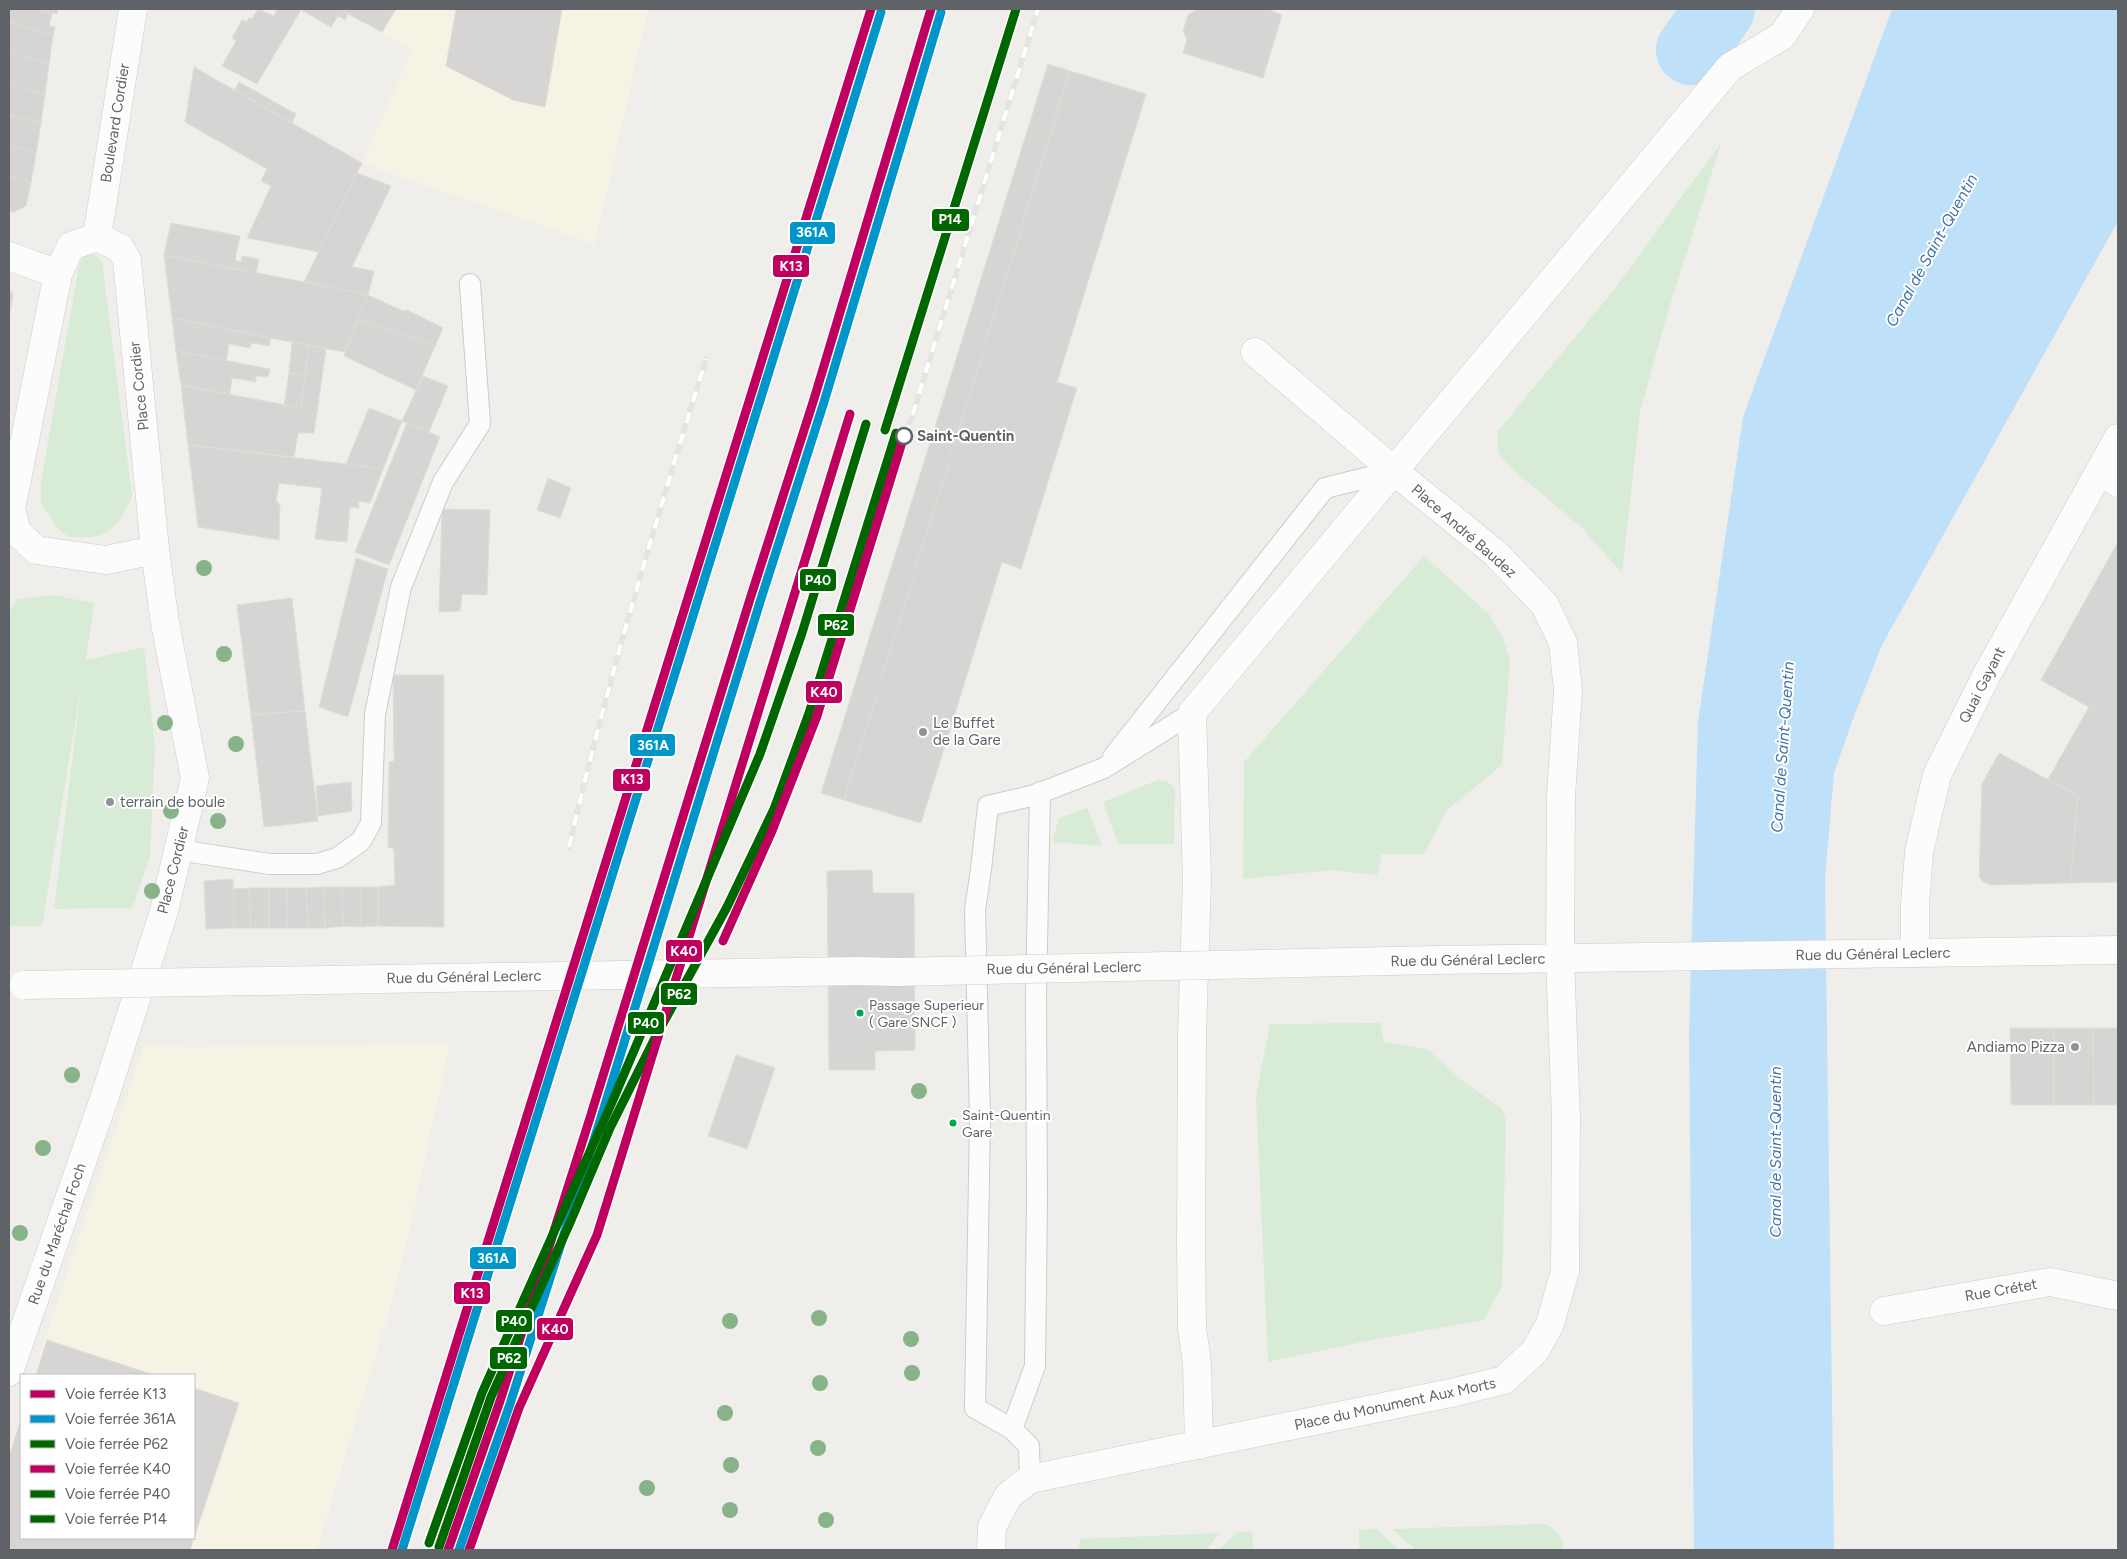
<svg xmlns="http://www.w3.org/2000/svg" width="2127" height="1559" viewBox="0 0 2127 1559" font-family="Figtree,sans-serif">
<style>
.commercial{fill:#f7f3e4}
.green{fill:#d8ebd6}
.water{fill:#bfe0f9}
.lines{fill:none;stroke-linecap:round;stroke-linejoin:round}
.river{stroke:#bfe0f9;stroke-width:70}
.building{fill:#d6d5d3;stroke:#deddd9}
.service-casing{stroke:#cbcccc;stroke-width:22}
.minor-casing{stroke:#cbcccc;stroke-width:29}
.tertiary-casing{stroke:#cbcccc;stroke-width:29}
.secondary-casing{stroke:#cacacb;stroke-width:29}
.service{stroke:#fdfcfc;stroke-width:20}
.minor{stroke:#fdfcfc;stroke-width:28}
.tertiary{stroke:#fdfcfc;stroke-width:28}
.secondary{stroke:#fdfcfc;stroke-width:28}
.rail-casing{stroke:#e4e4e4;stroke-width:5.5}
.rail{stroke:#fff;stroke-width:4;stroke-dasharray:11;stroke-linecap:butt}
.secondary-bridge-casing{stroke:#cacacb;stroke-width:29;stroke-linecap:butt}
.secondary-bridge{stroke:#fdfcfc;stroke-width:28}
.rail-1-casing{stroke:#fff;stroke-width:12}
.rail-2-casing{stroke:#fff;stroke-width:12}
.rail-3-casing{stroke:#fff;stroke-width:12}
.rail-4-casing{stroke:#fff;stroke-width:12}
.rail-5-casing{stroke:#fff;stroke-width:12}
.rail-6-casing{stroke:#fff;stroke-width:12}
.rail-1{stroke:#bf005f;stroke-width:9}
.rail-2{stroke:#0096ca;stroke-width:9}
.rail-3{stroke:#060;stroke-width:9}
.rail-4{stroke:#bf005f;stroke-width:9}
.rail-5{stroke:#060;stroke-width:9}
.rail-6{stroke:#060;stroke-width:9}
.tree{fill:#88b388}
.stop-dot{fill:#fff;stroke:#5f6368;stroke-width:2.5}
.poi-dot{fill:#919496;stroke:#fff;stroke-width:2}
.bus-dot{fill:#00a651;stroke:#fff;stroke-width:2}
.labels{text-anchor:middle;stroke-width:4;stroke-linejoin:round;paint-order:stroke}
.bus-label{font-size:14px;fill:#5f6368;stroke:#fff;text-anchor:start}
.street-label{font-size:15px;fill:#5f6368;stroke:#fff}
.stop-label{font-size:15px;font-weight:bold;fill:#5f6368;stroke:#fff;text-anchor:start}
.poi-label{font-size:15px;fill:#5f6368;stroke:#fff;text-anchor:start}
.water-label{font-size:16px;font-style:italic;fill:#4174aa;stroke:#fff}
.line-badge{stroke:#fff;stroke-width:2}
.badge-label{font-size:14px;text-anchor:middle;font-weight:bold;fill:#fff}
</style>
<rect width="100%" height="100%" fill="#efeeea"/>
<!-- commercial -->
<g class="commercial">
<path d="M339,9H648L595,244L362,163L413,49Z"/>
<path d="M450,1044L412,1217L389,1311L317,1550H9V1450L21,1413V1538H194V1375H33L144,1046L196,1047Z"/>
</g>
<!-- green -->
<g class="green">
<path d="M1721,143L1666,318L1640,412L1622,573L1582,528L1518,474L1498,453V431L1613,291Z"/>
<path d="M91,254L97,256L102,262L132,495C126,512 116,531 97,536C88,538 77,537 68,537L55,525L41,503V482L79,265L85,255Z"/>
<path d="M1424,556L1489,614L1503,638L1510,661L1502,765L1446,811L1424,854H1382L1377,875L1332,870L1243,879L1244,762Z"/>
<path d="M52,595L94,603L86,660L144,647L155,747L150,857L132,908L54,909L82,680L42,926H9V611L17,599Z"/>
<path d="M1158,780L1167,781L1175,790L1174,844H1118L1103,802Z"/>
<path d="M1087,808L1102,846L1054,842L1053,839L1059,818Z"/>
<path d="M1380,1023L1384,1042L1427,1049L1460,1079L1501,1108L1506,1121L1502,1286L1484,1320L1377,1339L1268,1362L1256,1096L1270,1024Z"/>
<path d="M1545,1524C1558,1530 1563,1536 1563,1550H1416L1392,1529Z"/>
<path d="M1377,1529L1399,1550H1359V1530Z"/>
<path d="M1252,1531L1253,1550H1219L1237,1532Z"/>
<path d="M1220,1533L1206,1550H1078L1080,1539Z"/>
</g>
<!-- water -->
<path class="water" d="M1892,9H2118V221L1882,645L1853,719L1834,773L1825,879L1834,1550H1694L1689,1034L1698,722L1743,417Z"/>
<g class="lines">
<!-- river -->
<path class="river" d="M1691,50L1720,9"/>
</g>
<!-- building -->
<g class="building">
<path d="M9,9H37L52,13L49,26L55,27L53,35L9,22Z"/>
<path d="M37,9H58L57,14Z"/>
<path d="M258,9L274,16L277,9H339L348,14L345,20L338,16L331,27L301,10L257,84L222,66L236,41L232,38L242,20L247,22L249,18L252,19Z"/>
<path d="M339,9H396L382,32Z"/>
<path d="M456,9H562L545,107L513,100L446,66Z"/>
<path d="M1197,9H1268L1282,15L1263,78L1183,53L1187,39L1183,31L1188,15Z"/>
<path d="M9,22L53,35L49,64L9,53Z"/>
<path d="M9,53L49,64L45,95L9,85Z"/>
<path d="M1048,64L1070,71L844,800L821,793Z"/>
<path d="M194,67L362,163L319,252L247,238L271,186L261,181L267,169L185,122Z"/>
<path d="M1070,71L1146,94L1057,382L1077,388L1021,569L1002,562L921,823L844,800Z"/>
<path d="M239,82L296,114L292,123L235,90Z"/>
<path d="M9,85L45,95L41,123L9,115Z"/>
<path d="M9,115L41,123L36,153L9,145Z"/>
<path d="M9,145L36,153L31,182L9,176Z"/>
<path d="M357,173L391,186L352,267L374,271L368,295L304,282Z"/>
<path d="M9,176L31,182L26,206L14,212L9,211Z"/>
<path d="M171,223L240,236L235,260L241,262L242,256L259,259L256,273L164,255Z"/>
<path d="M164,255L304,282L368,295L357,320L345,352L270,338L172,318Z"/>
<path d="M9,288L13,295L9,320Z"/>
<path d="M368,295L403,311L407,310L443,328L435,346L357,320Z"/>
<path d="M172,318L270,338V346L252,343L250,348L229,344L226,361L176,351Z"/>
<path d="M357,320L435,346L416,390L344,356Z"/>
<path d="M292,342L309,345L305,376L289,373Z"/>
<path d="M309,345L326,349L314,433H298L294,457L188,445L181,385L301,408Z"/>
<path d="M176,351L270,369L268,377L256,376V382L232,378L230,394L181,385Z"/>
<path d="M289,373L305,376L301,408L284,405Z"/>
<path d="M423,376L448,386L429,432L402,421Z"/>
<path d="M369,408L402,421L383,469L346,464Z"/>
<path d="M407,423L440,437L389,565L355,552Z"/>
<path d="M188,445L346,464L383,469L370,503L358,501L359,508L350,507L347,542L315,539L322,488L279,483L276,501L280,505L279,540L198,527Z"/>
<path d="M548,478L571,488L560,518L537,510Z"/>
<path d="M442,509L490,510L487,595L462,594L460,611L439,612Z"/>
<path d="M2118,542V724L2041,680Z"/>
<path d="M356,558L388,569L348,717L319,707Z"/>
<path d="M292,598L305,711L251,715L237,605Z"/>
<path d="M393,675H444V927L378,926V887L395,885L394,849L388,847L389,762L394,761Z"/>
<path d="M2089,707L2118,724V882L2070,883L2078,796L2048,779Z"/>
<path d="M305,711L318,821L264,827L251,715Z"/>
<path d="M1999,753L2078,796L2070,883L1990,885L1983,882L1979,876L1982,784Z"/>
<path d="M351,782L352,811L318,816L316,786Z"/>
<path d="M872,870L873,893H914L915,1050L875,1051V1070H829L827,871Z"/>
<path d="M233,879L234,928L206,929L204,881Z"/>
<path d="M324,887H342L343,926L325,928Z"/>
<path d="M324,887L325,928H308L306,888Z"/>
<path d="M342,887H360L361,927L343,926Z"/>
<path d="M360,887H378V926L361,927Z"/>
<path d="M249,888L251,928H234L233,889Z"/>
<path d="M249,888H269V928H251Z"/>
<path d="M269,888H287L288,928H269Z"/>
<path d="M287,888H306L308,928H288Z"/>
<path d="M2010,1028H2054V1105H2011Z"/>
<path d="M2054,1028H2093L2094,1105H2054Z"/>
<path d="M2093,1028H2118V1105H2094Z"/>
<path d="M736,1055L775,1068L747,1149L708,1136Z"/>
<path d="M47,1340L154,1375H36Z"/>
<path d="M194,1388L239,1403L190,1550H9V1456L21,1419V1538H194Z"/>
</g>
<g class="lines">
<defs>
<g id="service">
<path d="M1113,757L1325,488L1394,471"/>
<path d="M178,850L270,864H317L337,858L361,841L371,823L375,714L401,587L443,482L480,424L470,284"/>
<path d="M1012,1429L1035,1366L1037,1199L1036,996L1040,792"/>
<path d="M1030,1479L1029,1446L1012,1429L975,1408L980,1119L975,910L981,869L988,806L1035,795L1104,768L1192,713"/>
</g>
<g id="minor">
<path d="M9,256L58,274"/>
<path d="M2100,471L2118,483"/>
<path d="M1884,1311L2050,1282L2118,1296"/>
<path d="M9,1372L105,1096L164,911L195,778L165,623L155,550"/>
<path d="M1199,1445L1197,1363L1192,1328L1191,1241L1192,1036L1197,880L1192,713L1730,67L1782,36L1800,9"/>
<path d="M991,1550L992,1527L1008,1496L1030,1479L1451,1393L1504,1380L1535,1351L1550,1324L1565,1271L1566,1118L1560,959L1561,796L1568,690L1563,643L1545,605L1495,553L1394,471L1255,352"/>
</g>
<g id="tertiary">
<path d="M97,237L133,9"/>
<path d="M17,532L36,550L106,560L155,550L127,260L120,248L97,237"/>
<path d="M17,532L11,509L58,274L71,246L97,237"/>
<path d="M1915,953V904L1919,852L1937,775L1986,676L2118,438"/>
</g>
<path id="secondary" d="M1435,960L2118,950"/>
</defs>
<!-- service casing -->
<use href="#service" class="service-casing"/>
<!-- minor casing -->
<use href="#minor" class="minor-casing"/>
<!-- tertiary casing -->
<use href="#tertiary" class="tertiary-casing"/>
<!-- secondary casing -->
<use href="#secondary" class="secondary-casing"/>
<!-- service -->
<use href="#service" class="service"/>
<!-- minor -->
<use href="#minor" class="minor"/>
<!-- tertiary -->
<use href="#tertiary" class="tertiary"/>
<!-- secondary -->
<use href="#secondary" class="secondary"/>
<defs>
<g id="rail">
<path d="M906,436L1038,9"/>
<path d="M569,847C607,682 656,521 706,359"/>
</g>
</defs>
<!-- rail casing -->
<use href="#rail" class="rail-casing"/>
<!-- rail -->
<use href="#rail" class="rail"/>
<defs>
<path id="secondary-bridge" d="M24,985L859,971L897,972L1435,960"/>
</defs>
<!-- secondary-bridge casing -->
<use href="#secondary-bridge" class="secondary-bridge-casing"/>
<!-- secondary-bridge -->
<use href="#secondary-bridge" class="secondary-bridge"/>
<defs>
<g id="rail-1">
<path d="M392,1550L871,9"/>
<path d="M448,1550L500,1401L589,1121L750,599L814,399L931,9"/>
</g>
<g id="rail-2">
<path d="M402,1550L881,12"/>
<path d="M459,1550L510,1404L599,1124L760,602L824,402L941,12"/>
</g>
<path id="rail-3" d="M439,1547L491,1397L569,1225L610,1128L655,1038L727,907L774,809L809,713L896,433"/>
<g id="rail-4">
<path d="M723,941L772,831L817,716L904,436"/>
<path d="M469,1550L519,1408L597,1235L850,414"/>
</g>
<path id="rail-5" d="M429,1543L482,1393L613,1100L760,754L802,633L866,424"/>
<path id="rail-6" d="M885,430L1016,9"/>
</defs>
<!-- rail-1 casing -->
<use href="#rail-1" class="rail-1-casing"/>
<!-- rail-2 casing -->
<use href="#rail-2" class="rail-2-casing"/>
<!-- rail-3 casing -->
<use href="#rail-3" class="rail-3-casing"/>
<!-- rail-4 casing -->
<use href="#rail-4" class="rail-4-casing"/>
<!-- rail-5 casing -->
<use href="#rail-5" class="rail-5-casing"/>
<!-- rail-6 casing -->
<use href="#rail-6" class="rail-6-casing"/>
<!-- rail-1 -->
<use href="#rail-1" class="rail-1"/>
<!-- rail-2 -->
<use href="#rail-2" class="rail-2"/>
<!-- rail-3 -->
<use href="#rail-3" class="rail-3"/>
<!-- rail-4 -->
<use href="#rail-4" class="rail-4"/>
<!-- rail-5 -->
<use href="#rail-5" class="rail-5"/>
<!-- rail-6 -->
<use href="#rail-6" class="rail-6"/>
</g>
<!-- trees -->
<g class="tree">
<circle cx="204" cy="568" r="8"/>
<circle cx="224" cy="654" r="8"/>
<circle cx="165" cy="723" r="8"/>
<circle cx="236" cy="744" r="8"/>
<circle cx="171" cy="811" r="8"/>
<circle cx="218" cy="821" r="8"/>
<circle cx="152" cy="891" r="8"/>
<circle cx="72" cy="1075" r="8"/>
<circle cx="919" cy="1091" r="8"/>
<circle cx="43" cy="1148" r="8"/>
<circle cx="20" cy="1233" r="8"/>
<circle cx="819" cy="1318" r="8"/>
<circle cx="730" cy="1321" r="8"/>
<circle cx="911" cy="1339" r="8"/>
<circle cx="912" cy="1373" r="8"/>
<circle cx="820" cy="1383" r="8"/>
<circle cx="725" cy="1413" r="8"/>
<circle cx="818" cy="1448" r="8"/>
<circle cx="731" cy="1465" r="8"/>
<circle cx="647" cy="1488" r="8"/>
<circle cx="730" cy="1510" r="8"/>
<circle cx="826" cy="1520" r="8"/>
</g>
<!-- markers -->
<circle class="stop-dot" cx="904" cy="436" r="8"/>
<g class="poi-dot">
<circle cx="923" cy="732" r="5"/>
<circle cx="110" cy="802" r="5"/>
<circle cx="2075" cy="1047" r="5"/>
</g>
<g class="bus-dot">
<circle cx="860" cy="1013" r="4.5"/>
<circle cx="953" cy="1123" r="4.5"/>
</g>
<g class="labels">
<!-- bus labels -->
<g class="bus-label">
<text x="869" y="1010">Passage Superieur<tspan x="869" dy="17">( Gare SNCF )</tspan></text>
<text x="962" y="1120">Saint-Quentin<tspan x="962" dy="17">Gare</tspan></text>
</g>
<!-- street labels -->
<g class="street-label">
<text transform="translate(115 123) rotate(-81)" y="5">Boulevard Cordier</text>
<text transform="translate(139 386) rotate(-96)" y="5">Place Cordier</text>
<text transform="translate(1464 531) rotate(41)" y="5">Place André Baudez</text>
<text transform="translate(1982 685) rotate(-63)" y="5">Quai Gayant</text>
<text transform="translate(173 870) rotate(-76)" y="5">Place Cordier</text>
<text transform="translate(1873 954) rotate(-1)" y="5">Rue du Général Leclerc</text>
<text transform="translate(1468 960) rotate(-1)" y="5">Rue du Général Leclerc</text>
<text transform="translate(1064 968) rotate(-1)" y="5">Rue du Général Leclerc</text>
<text transform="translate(464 977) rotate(-1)" y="5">Rue du Général Leclerc</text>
<text transform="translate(57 1234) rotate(-71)" y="5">Rue du Maréchal Foch</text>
<text transform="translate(2001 1290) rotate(-10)" y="5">Rue Crétet</text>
<text transform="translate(1395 1404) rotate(-12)" y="5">Place du Monument Aux Morts</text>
</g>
<!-- stop labels -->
<g class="stop-label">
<text x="917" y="441">Saint-Quentin</text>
</g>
<!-- poi labels -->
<g class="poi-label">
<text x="933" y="728">Le Buffet<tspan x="933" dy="17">de la Gare</tspan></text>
<text x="120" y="807">terrain de boule</text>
<text x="2065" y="1052" text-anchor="end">Andiamo Pizza</text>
</g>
<!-- water labels -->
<g class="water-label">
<text transform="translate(1931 250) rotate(-61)" y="6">Canal de Saint-Quentin</text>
<text transform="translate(1782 747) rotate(-86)" y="6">Canal de Saint-Quentin</text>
<text transform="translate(1775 1152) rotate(-90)" y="6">Canal de Saint-Quentin</text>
</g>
</g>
<g class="line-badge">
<rect x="931" y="208" width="39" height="24" rx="5" fill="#060"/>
<rect x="789" y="221" width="47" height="24" rx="5" fill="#0096ca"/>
<rect x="772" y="254" width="38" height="24" rx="5" fill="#bf005f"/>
<rect x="799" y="568" width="38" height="24" rx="5" fill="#060"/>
<rect x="817" y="613" width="38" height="24" rx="5" fill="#060"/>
<rect x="805" y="680" width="38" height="24" rx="5" fill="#bf005f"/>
<rect x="629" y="733" width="47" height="24" rx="5" fill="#0096ca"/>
<rect x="612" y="768" width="39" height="24" rx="5" fill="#bf005f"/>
<rect x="665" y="939" width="38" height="24" rx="5" fill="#bf005f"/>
<rect x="660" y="982" width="38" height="24" rx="5" fill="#060"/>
<rect x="627" y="1011" width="38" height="24" rx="5" fill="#060"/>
<rect x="469" y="1246" width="48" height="24" rx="5" fill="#0096ca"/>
<rect x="453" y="1281" width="38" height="24" rx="5" fill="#bf005f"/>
<rect x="495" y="1309" width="38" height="24" rx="5" fill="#060"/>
<rect x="536" y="1317" width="38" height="24" rx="5" fill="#bf005f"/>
<rect x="489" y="1346" width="39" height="24" rx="5" fill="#060"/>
</g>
<g class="badge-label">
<text x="950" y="224">P14</text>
<text x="812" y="237">361A</text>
<text x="791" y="271">K13</text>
<text x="818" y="585">P40</text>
<text x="836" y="630">P62</text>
<text x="824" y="697">K40</text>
<text x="653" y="750">361A</text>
<text x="632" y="784">K13</text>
<text x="684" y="956">K40</text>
<text x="679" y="999">P62</text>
<text x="646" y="1028">P40</text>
<text x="493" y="1263">361A</text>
<text x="472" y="1298">K13</text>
<text x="514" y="1326">P40</text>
<text x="555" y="1334">K40</text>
<text x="509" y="1363">P62</text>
</g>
<!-- border -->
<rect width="2127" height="1559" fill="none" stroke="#5f6368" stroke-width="20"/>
<!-- legend -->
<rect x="20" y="1374" width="175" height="165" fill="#ffffff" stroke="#bfc1c3"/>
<rect x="30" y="1390" width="25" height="8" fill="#bf005f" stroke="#bfc1c3"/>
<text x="65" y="1399" font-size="15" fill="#5f6368">Voie ferrée K13</text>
<rect x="30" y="1415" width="25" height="8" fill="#0096ca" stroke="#bfc1c3"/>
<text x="65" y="1424" font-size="15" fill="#5f6368">Voie ferrée 361A</text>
<rect x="30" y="1440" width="25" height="8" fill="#006600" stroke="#bfc1c3"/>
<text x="65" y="1449" font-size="15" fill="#5f6368">Voie ferrée P62</text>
<rect x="30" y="1465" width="25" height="8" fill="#bf005f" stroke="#bfc1c3"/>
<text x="65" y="1474" font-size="15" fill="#5f6368">Voie ferrée K40</text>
<rect x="30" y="1490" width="25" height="8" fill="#006600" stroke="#bfc1c3"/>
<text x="65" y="1499" font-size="15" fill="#5f6368">Voie ferrée P40</text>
<rect x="30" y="1515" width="25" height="8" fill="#006600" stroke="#bfc1c3"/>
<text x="65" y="1524" font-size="15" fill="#5f6368">Voie ferrée P14</text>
</svg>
